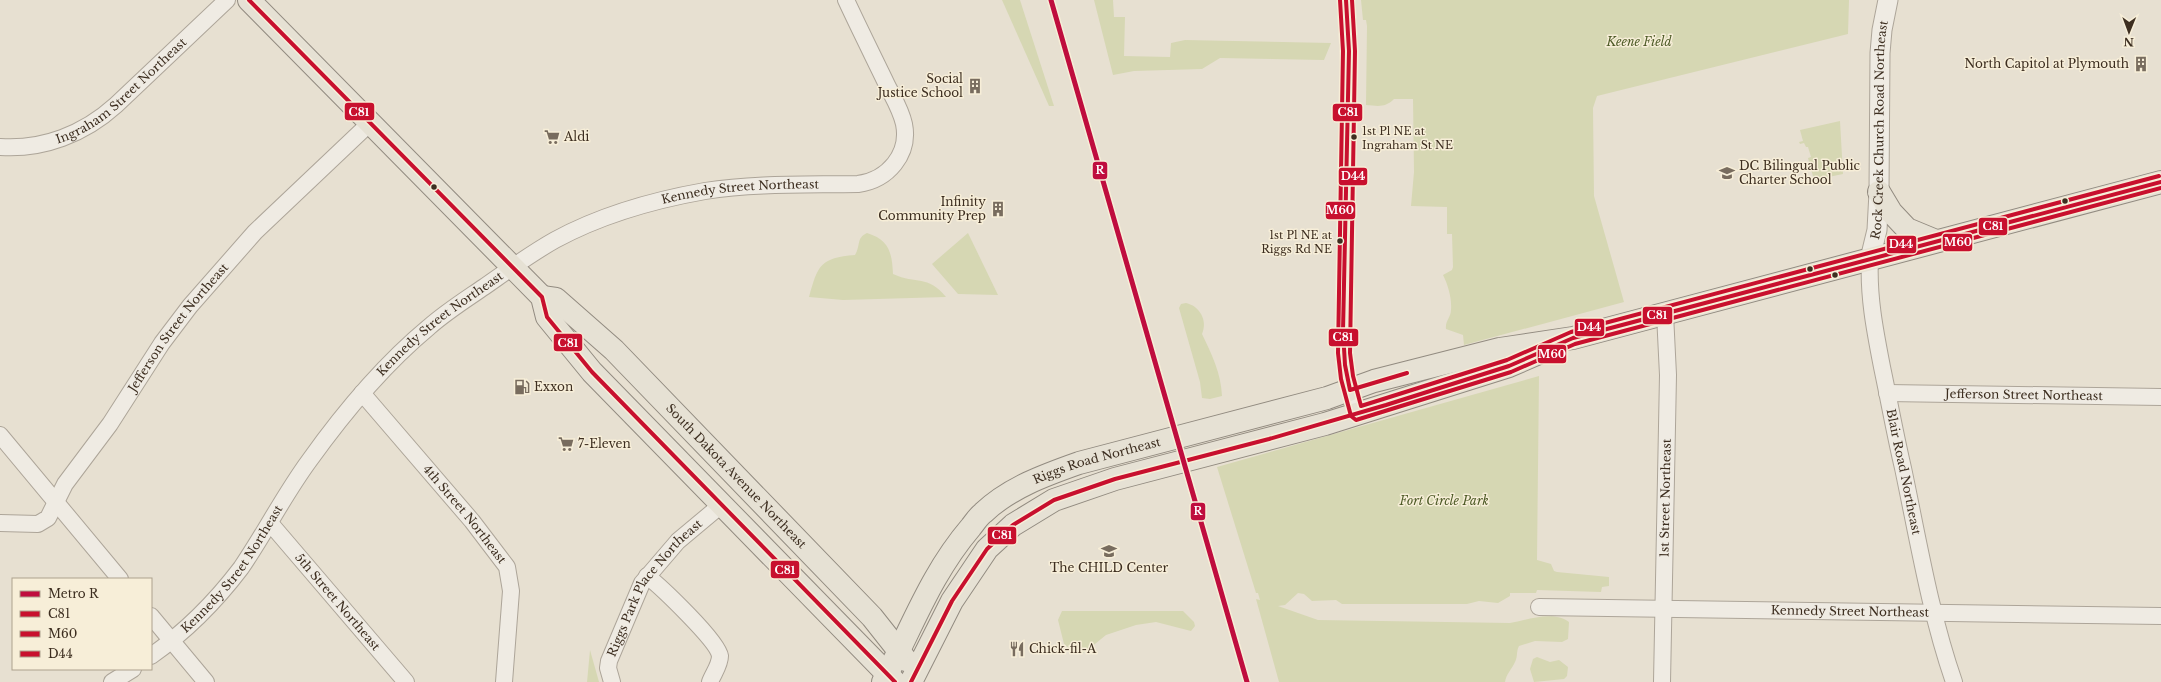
<svg xmlns="http://www.w3.org/2000/svg" width="2161" height="682" viewBox="0 0 2161 682" font-family="'Libre Baskerville',serif">
<style>
.green{fill:#d6d7b3}
.lines{fill:none;stroke-linecap:round;stroke-linejoin:round}
.minor-casing{stroke:#ada599;stroke-width:18}
.tertiary-casing{stroke:#ada599;stroke-width:21}
.primary-casing{stroke:#928b80;stroke-width:24}
.minor{stroke:#efebe3;stroke-width:16}
.tertiary{stroke:#efebe3;stroke-width:19}
.primary{stroke:#e6e1d4;stroke-width:22}
.bus-1-casing{stroke:#f7eed8;stroke-width:7}
.bus-2-casing{stroke:#f7eed8;stroke-width:7}
.bus-3-casing{stroke:#f7eed8;stroke-width:7}
.bus-1{stroke:#c8102e;stroke-width:4}
.bus-2{stroke:#c8102e;stroke-width:4}
.bus-3{stroke:#c8102e;stroke-width:4}
.metro-1-casing{stroke:#f7eed8;stroke-width:8}
.metro-1{stroke:#bf0d3e;stroke-width:5}
.bus-dot{fill:#3d2e20;stroke:#f7eed8;stroke-width:1.5}
.labels{text-anchor:middle;stroke-width:3;stroke-linejoin:round;paint-order:stroke}
.bus-label{font-size:11px;fill:#3d2e20;stroke:#f7eed8;text-anchor:start}
.park-label{font-size:12px;font-style:italic;fill:#4d5a26;stroke:#f7eed8}
.poi-label{font-size:12px;fill:#3d2e20;stroke:#f7eed8;text-anchor:start}
.street-label{font-size:12px;fill:#3d2e20;stroke:#f7eed8}
.line-badge{stroke:#f7eed8;stroke-width:1.5}
.badge-label{font-size:11px;text-anchor:middle;font-weight:bold;fill:#fff}
</style>
<rect width="100%" height="100%" fill="#e7e0d1"/>
<!-- green -->
<g class="green">
<path d="M1002,0H1020L1054,106H1049Z"/>
<path d="M1094,0H1113L1114,17H1125L1124,56L1170,57L1171,43L1185,40L1331,43L1324,60L1220,58L1202,69L1134,71L1113,75Z"/>
<path d="M1361,0H1849L1848,34L1597,96L1593,108L1594,196L1624,302L1464,345L1463,335L1446,329C1445,321 1451,317 1451,310C1452,298 1448,285 1443,275L1452,270L1453,267L1452,234H1447V207L1411,206L1414,172L1413,99H1394C1385,108 1378,106 1366,105L1367,26L1366,20H1363Z"/>
<path d="M1840,121L1843,174L1814,180L1808,158L1811,157L1808,147H1806L1804,143L1800,144L1799,142L1803,141L1800,130Z"/>
<path d="M867,233C890,240 892,254 893,274C917,285 927,274 946,297L843,300L809,297C818,265 820,258 855,255C861,245 856,238 867,233Z"/>
<path d="M968,233L998,295L958,294L932,264Z"/>
<path d="M1186,303C1200,306 1208,321 1202,334C1212,355 1221,373 1222,396L1210,399L1202,398L1200,382L1179,308L1181,304Z"/>
<path d="M1539,376L1537,560L1551,564L1554,571L1557,572L1609,577V586L1602,587L1601,592L1537,590L1536,593H1510V596L1498,603L1479,601L1467,604H1342L1336,600L1312,601L1304,594L1298,593L1285,605L1278,606L1318,620L1510,623C1527,620 1553,610 1569,622L1568,639L1562,642L1535,641L1519,646C1516,651 1518,657 1515,662C1512,669 1506,674 1505,682H1279L1256,599L1260,600L1258,593H1256L1217,467Z"/>
<path d="M1062,611H1183L1194,622L1195,626L1191,631L1156,622L1136,625L1106,635L1085,652L1078,654L1071,650L1064,644L1058,620Z"/>
<path d="M590,650L599,682H587Z"/>
<path d="M1537,657L1550,662L1559,660L1568,667L1567,676L1564,679L1534,682L1530,669L1533,659Z"/>
</g>
<g class="lines">
<defs>
<g id="minor">
<path d="M1346,0L1349,51L1344,353L1347,377L1357,414"/>
<path id="s1" d="M0,147C43,150 84,134 116,105L227,0"/>
<path id="s2" d="M1870,259C1868,296 1875,331 1882,367C1889,400 1895,434 1903,468C1918,539 1930,613 1954,682"/>
<path id="s3" d="M362,393L472,521L507,567L511,591L504,682"/>
<path id="s4" d="M1887,393L2161,397"/>
<path d="M0,435L120,579"/>
<path id="s5" d="M0,523L38,524L48,518L65,484L110,424L162,343L190,306L255,232L370,123"/>
<path id="s6" d="M270,523L406,682"/>
<path d="M647,576C661,587 718,641 720,656C720,665 713,674 710,682"/>
<path id="s7" d="M1539,607L2161,616"/>
<path d="M151,616L206,682"/>
<path id="s8" d="M151,656C185,632 216,601 241,568C265,533 284,495 309,461C344,412 382,366 429,327C446,312 465,300 484,287C507,271 530,254 555,240C601,215 654,200 705,191C755,183 808,185 858,184C888,180 910,154 904,124C901,110 893,97 887,85C873,56 859,28 846,0"/>
<path d="M112,682L133,669"/>
<path id="s9" d="M612,682L608,668L609,661L642,583L678,541L721,505"/>
<path id="s10" d="M1662,682L1668,375L1665,314"/>
</g>
<g id="tertiary">
<path id="s11" d="M1870,259L1877,230L1879,192L1880,53L1882,30L1888,0"/>
</g>
<g id="primary">
<path d="M249,0L542,297L547,317L592,372L895,682"/>
<path d="M1879,192L1891,212L1907,229L1936,241"/>
<path id="s12" d="M542,297L556,299L614,350L872,617L906,660"/>
<path id="s13" d="M883,682C912,628 930,575 971,527C975,522 978,517 983,513C1009,488 1045,475 1079,463L1327,398L1374,381L1500,349L1573,338L2161,182"/>
<path d="M911,682L952,601L987,549L1013,525L1054,500L1115,479L1325,424L1509,366L1546,350"/>
</g>
</defs>
<!-- minor casing -->
<use href="#minor" class="minor-casing"/>
<!-- tertiary casing -->
<use href="#tertiary" class="tertiary-casing"/>
<!-- primary casing -->
<use href="#primary" class="primary-casing"/>
<!-- minor -->
<use href="#minor" class="minor"/>
<!-- tertiary -->
<use href="#tertiary" class="tertiary"/>
<!-- primary -->
<use href="#primary" class="primary"/>
<defs>
<g id="bus-1">
<path d="M249,0L542,297L547,317L592,372L895,682"/>
<path d="M1346,0L1349,51L1343,331L1345,365L1350,390L1407,373"/>
<path d="M911,682L952,601L987,549L1013,525L1054,500L1115,479L1269,439L1386,405L1509,366L1573,338L2161,182"/>
</g>
<path id="bus-2" d="M1340,0L1343,51L1338,353L1341,379L1351,416L1356,420L1511,372L1575,344L2161,188"/>
<path id="bus-3" d="M1352,0L1355,51L1350,353L1353,376L1361,406L1507,360L1571,332L2159,176"/>
</defs>
<!-- bus-1 casing -->
<use href="#bus-1" class="bus-1-casing"/>
<!-- bus-2 casing -->
<use href="#bus-2" class="bus-2-casing"/>
<!-- bus-3 casing -->
<use href="#bus-3" class="bus-3-casing"/>
<!-- bus-1 -->
<use href="#bus-1" class="bus-1"/>
<!-- bus-2 -->
<use href="#bus-2" class="bus-2"/>
<!-- bus-3 -->
<use href="#bus-3" class="bus-3"/>
<defs>
<path id="metro-1" d="M1051,0L1247,682"/>
</defs>
<!-- metro-1 casing -->
<use href="#metro-1" class="metro-1-casing"/>
<!-- metro-1 -->
<use href="#metro-1" class="metro-1"/>
</g>
<!-- icons -->
<defs>
<symbol id="building-bare" viewBox="-9 -9 18 18"><path d="M-4-6H4V6H1V3H-1V6H-4ZM-2.5-4.3h1.7v1.8h-1.7ZM.8-4.3h1.7v1.8H.8ZM-2.5-1h1.7V.8h-1.7ZM.8-1h1.7V.8H.8Z" fill="#786c5e" stroke="#f7eed8" stroke-width="2.5" paint-order="stroke"/></symbol>
<symbol id="supermarket-bare" viewBox="-9 -9 18 18"><path d="M-6-5.5h2.5l.6 2H6L4.5 2H-2.5L-4.4-4H-6ZM-1.5 3.2a1.3 1.3 0 1 0 .1 0ZM3 3.2a1.3 1.3 0 1 0 .1 0Z" fill="#786c5e" stroke="#f7eed8" stroke-width="2.5" paint-order="stroke"/></symbol>
<symbol id="school-bare" viewBox="-9 -9 18 18"><path d="M0-5L7-2L0 1L-7-2ZM-4 1L0 2.5L4 1V4Q0 6-4 4Z" fill="#786c5e" stroke="#f7eed8" stroke-width="2.5" paint-order="stroke"/></symbol>
<symbol id="fuel-bare" viewBox="-9 -9 18 18"><path d="M-5.5-6h7V0h2V4h1.3V-2.5L3-4.5l.8-.8L6-3V5H2.5V1h-1V6h-7ZM-4.2-4.7v3.2H.2V-4.7Z" fill="#786c5e" stroke="#f7eed8" stroke-width="2.5" paint-order="stroke"/></symbol>
<symbol id="restaurant-bare" viewBox="-9 -9 18 18"><path d="M-5-6h1v4h1v-4h1v4h1v-4h1v5L-1.5 .5V6h-2V.5L-5-1ZM5-6V6H3V1.5H1.5Q1.5-4 5-6Z" fill="#786c5e" stroke="#f7eed8" stroke-width="2.5" paint-order="stroke"/></symbol>
</defs>
<g fill-rule="evenodd">
<use href="#building-bare" x="2130" y="53" width="22" height="22"/>
<use href="#building-bare" x="964" y="75" width="22" height="22"/>
<use href="#supermarket-bare" x="541" y="126" width="22" height="22"/>
<use href="#school-bare" x="1716" y="162" width="22" height="22"/>
<use href="#building-bare" x="987" y="198" width="22" height="22"/>
<use href="#fuel-bare" x="511" y="376" width="22" height="22"/>
<use href="#supermarket-bare" x="555" y="433" width="22" height="22"/>
<use href="#school-bare" x="1098" y="540" width="22" height="22"/>
<use href="#restaurant-bare" x="1006" y="638" width="22" height="22"/>
</g>
<!-- markers -->
<g class="bus-dot">
<circle cx="1354" cy="137" r="3.5"/>
<circle cx="434" cy="187" r="3.5"/>
<circle cx="2065" cy="201" r="3.5"/>
<circle cx="1340" cy="241" r="3.5"/>
<circle cx="1810" cy="269" r="3.5"/>
<circle cx="1835" cy="275" r="3.5"/>
</g>
<g class="labels">
<!-- bus labels -->
<g class="bus-label">
<text x="1362" y="135">1st Pl NE at<tspan x="1362" dy="14">Ingraham St NE</tspan></text>
<text x="1332" y="239" text-anchor="end">1st Pl NE at<tspan x="1332" dy="14">Riggs Rd NE</tspan></text>
</g>
<!-- park labels -->
<g class="park-label">
<text x="1639" y="46">Keene Field</text>
<text x="1444" y="505">Fort Circle Park</text>
</g>
<!-- poi labels -->
<g class="poi-label">
<text x="2129" y="68" text-anchor="end">North Capitol at Plymouth</text>
<text x="963" y="83" text-anchor="end">Social<tspan x="963" dy="14">Justice School</tspan></text>
<text x="564" y="141">Aldi</text>
<text x="1739" y="170">DC Bilingual Public<tspan x="1739" dy="14">Charter School</tspan></text>
<text x="986" y="206" text-anchor="end">Infinity<tspan x="986" dy="14">Community Prep</tspan></text>
<text x="534" y="391">Exxon</text>
<text x="578" y="448">7-Eleven</text>
<text x="1109" y="572" text-anchor="middle">The CHILD Center</text>
<text x="1029" y="653">Chick-fil-A</text>
</g>
<!-- street labels -->
<g class="street-label">
<text dy="4" stroke="none"><textPath href="#s1" startOffset="139">Ingraham Street Northeast</textPath></text>
<text dy="4" stroke="none"><textPath href="#s11" startOffset="130">Rock Creek Church Road Northeast</textPath></text>
<text dy="4" stroke="none"><textPath href="#s8" startOffset="780">Kennedy Street Northeast</textPath></text>
<text dy="4" stroke="none"><textPath href="#s8" startOffset="444">Kennedy Street Northeast</textPath></text>
<text dy="4" stroke="none"><textPath href="#s5" startOffset="281">Jefferson Street Northeast</textPath></text>
<text dy="4" stroke="none"><textPath href="#s4" startOffset="137">Jefferson Street Northeast</textPath></text>
<text dy="4" stroke="none"><textPath href="#s13" startOffset="324">Riggs Road Northeast</textPath></text>
<text dy="4" stroke="none"><textPath href="#s2" startOffset="216">Blair Road Northeast</textPath></text>
<text dy="4" stroke="none"><textPath href="#s12" startOffset="267">South Dakota Avenue Northeast</textPath></text>
<text dy="4" stroke="none"><textPath href="#s10" startOffset="184">1st Street Northeast</textPath></text>
<text dy="4" stroke="none"><textPath href="#s3" startOffset="159">4th Street Northeast</textPath></text>
<text dy="4" stroke="none"><textPath href="#s8" startOffset="120">Kennedy Street Northeast</textPath></text>
<text dy="4" stroke="none"><textPath href="#s9" startOffset="109">Riggs Park Place Northeast</textPath></text>
<text dy="4" stroke="none"><textPath href="#s6" startOffset="104">5th Street Northeast</textPath></text>
<text dy="4" stroke="none"><textPath href="#s7" startOffset="311">Kennedy Street Northeast</textPath></text>
</g>
</g>
<g class="line-badge">
<rect x="344" y="102" width="31" height="19" rx="4" fill="#c8102e"/>
<rect x="1332" y="103" width="31" height="19" rx="4" fill="#c8102e"/>
<rect x="1092" y="161" width="16" height="19" rx="4" fill="#bf0d3e"/>
<rect x="1338" y="167" width="30" height="19" rx="4" fill="#c8102e"/>
<rect x="1325" y="201" width="31" height="19" rx="4" fill="#c8102e"/>
<rect x="1978" y="217" width="30" height="19" rx="4" fill="#c8102e"/>
<rect x="1942" y="233" width="31" height="19" rx="4" fill="#c8102e"/>
<rect x="1886" y="235" width="31" height="19" rx="4" fill="#c8102e"/>
<rect x="1642" y="306" width="31" height="19" rx="4" fill="#c8102e"/>
<rect x="1574" y="318" width="31" height="19" rx="4" fill="#c8102e"/>
<rect x="1328" y="328" width="31" height="19" rx="4" fill="#c8102e"/>
<rect x="553" y="333" width="30" height="19" rx="4" fill="#c8102e"/>
<rect x="1537" y="344" width="30" height="20" rx="4" fill="#c8102e"/>
<rect x="1190" y="502" width="16" height="19" rx="4" fill="#bf0d3e"/>
<rect x="987" y="526" width="30" height="19" rx="4" fill="#c8102e"/>
<rect x="770" y="560" width="30" height="19" rx="4" fill="#c8102e"/>
</g>
<g class="badge-label">
<text x="359" y="116">C81</text>
<text x="1348" y="116">C81</text>
<text x="1100" y="174">R</text>
<text x="1353" y="180">D44</text>
<text x="1340" y="214">M60</text>
<text x="1993" y="230">C81</text>
<text x="1958" y="246">M60</text>
<text x="1901" y="248">D44</text>
<text x="1657" y="319">C81</text>
<text x="1589" y="331">D44</text>
<text x="1343" y="341">C81</text>
<text x="568" y="347">C81</text>
<text x="1552" y="358">M60</text>
<text x="1198" y="515">R</text>
<text x="1002" y="539">C81</text>
<text x="785" y="574">C81</text>
</g>
<!-- legend -->
<rect x="12" y="578" width="140" height="92" fill="#f7eed8" stroke="#ada18e"/>
<rect x="20" y="591" width="20" height="6" fill="#bf0d3e" stroke="#ada18e"/>
<text x="48" y="598" font-size="12" fill="#3d2e20">Metro R</text>
<rect x="20" y="611" width="20" height="6" fill="#c8102e" stroke="#ada18e"/>
<text x="48" y="618" font-size="12" fill="#3d2e20">C81</text>
<rect x="20" y="631" width="20" height="6" fill="#c8102e" stroke="#ada18e"/>
<text x="48" y="638" font-size="12" fill="#3d2e20">M60</text>
<rect x="20" y="651" width="20" height="6" fill="#c8102e" stroke="#ada18e"/>
<text x="48" y="658" font-size="12" fill="#3d2e20">D44</text>
<!-- north arrow -->
<g transform="translate(2129 32) rotate(181)" stroke="#f7eed8" stroke-width="3" paint-order="stroke">
<path d="M0-3L7 15L0 10L-7 15Z" fill="#3d2e20"/>
<text y="-6" font-size="11" font-weight="bold" text-anchor="middle" fill="#3d2e20">N</text>
</g>
</svg>
